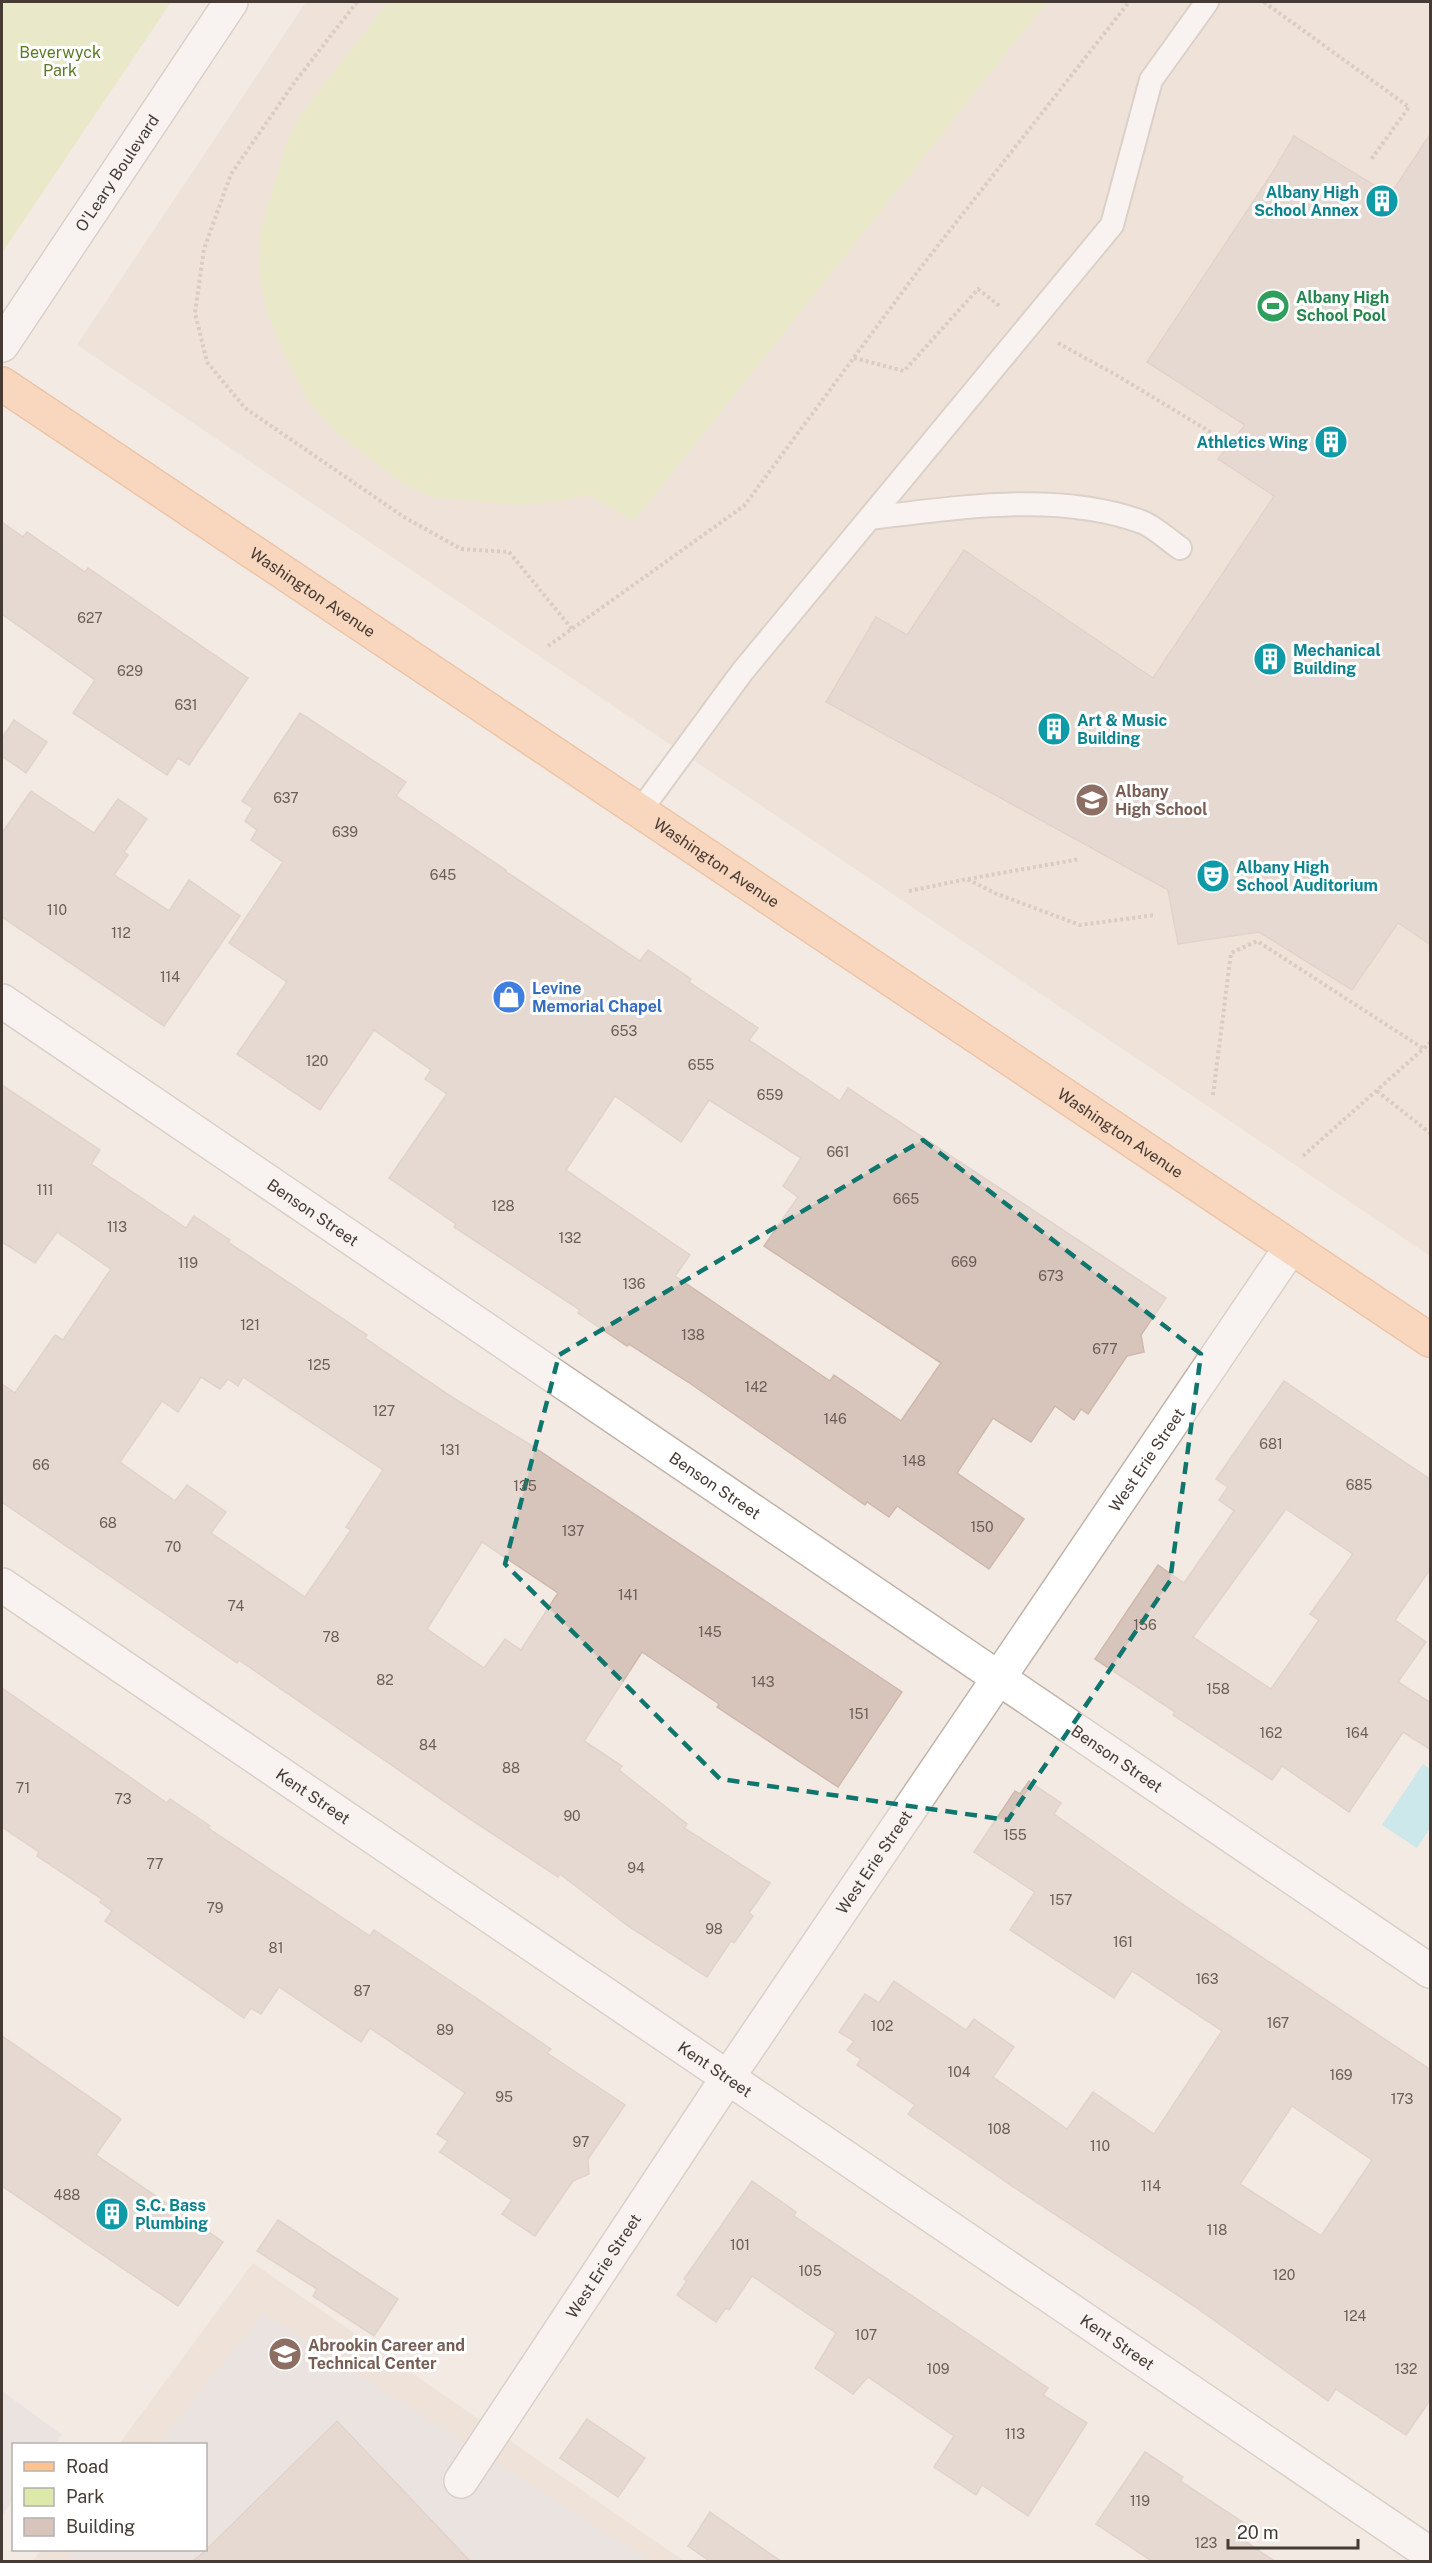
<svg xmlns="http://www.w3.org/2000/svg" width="1432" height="2563" viewBox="0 0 1432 2563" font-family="'Public Sans',sans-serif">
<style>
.education{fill:#ecdbcd}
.green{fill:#dde9ab}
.parking{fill:#e0dcda}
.water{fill:#9de6f2}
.building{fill:#d7c5bc;stroke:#cfb8ac;stroke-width:1.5;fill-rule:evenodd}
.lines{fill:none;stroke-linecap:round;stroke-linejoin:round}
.service-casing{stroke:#c1b3a9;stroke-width:26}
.minor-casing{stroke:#c1b3a9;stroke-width:36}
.primary-casing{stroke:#e7995e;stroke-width:36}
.path{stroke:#c0a797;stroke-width:4;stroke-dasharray:3 3;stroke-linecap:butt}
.service{stroke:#fff;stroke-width:22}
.minor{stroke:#fff;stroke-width:33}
.primary{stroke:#ffc290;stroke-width:33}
.marked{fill:none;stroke:#0f766e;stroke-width:4.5;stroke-dasharray:12 8;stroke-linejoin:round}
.labels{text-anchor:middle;stroke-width:6;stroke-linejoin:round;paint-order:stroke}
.number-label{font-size:14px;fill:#6a5d56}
.park-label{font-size:16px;fill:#5b7826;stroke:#fff}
.street-label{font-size:16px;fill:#453a34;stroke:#fff}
.culture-label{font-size:16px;font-weight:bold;fill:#0d838f;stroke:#fff;text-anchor:start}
.leisure-label{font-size:16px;font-weight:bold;fill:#27864d;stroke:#fff;text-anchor:start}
.education-label{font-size:16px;font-weight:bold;fill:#785e54;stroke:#fff;text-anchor:start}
.shop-label{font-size:16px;font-weight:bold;fill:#366cbe;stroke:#fff;text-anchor:start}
</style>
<rect width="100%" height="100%" fill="#f3eae4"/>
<!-- education -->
<g class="education">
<path d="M306,2H1430V1256L77,345Z"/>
<path d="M253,2263L684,2561L32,2562L41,2550H206V2444H119Z"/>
</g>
<!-- green -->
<g class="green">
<path d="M2,2H171L2,253Z"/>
<path d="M388,2H1047L634,521L588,495L560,501L517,505L431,497L400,482L336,432L308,400L284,354L267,314L259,269L261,230L286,145L299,117Z"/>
</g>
<!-- parking -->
<g class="parking">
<path d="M263,2313L651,2561H471L337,2421L206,2548V2444H158Z"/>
<path d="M2,2391L62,2435L54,2444H14L13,2499L2,2516Z"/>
<path d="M74,2550H204L192,2561H65Z"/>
</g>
<!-- water -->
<path class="water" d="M1423,1764L1430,1769V1828L1417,1848L1382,1825Z"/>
<!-- building -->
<g class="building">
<path d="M1431,133V945L1398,923L1352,990L1259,932L1178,944L1168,890L826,702L876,617L907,635L964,550L1153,678L1274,496L1218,459L1245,425L1147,362L1274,170L1294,136L1390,195Z"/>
<path d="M2,522L23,537L27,532L85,572L88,568L248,678L189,765L178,758L167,775L73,713L95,680L2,614Z"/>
<path d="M300,713L406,782L396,796L506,870L505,871L640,961L648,950L691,979L689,982L758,1028L749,1040L840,1101L848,1088L1166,1298L1141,1335L1144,1352L1127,1356L1088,1414L1081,1409L1074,1420L1055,1406L1031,1442L993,1418L957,1473L1024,1519L989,1569L897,1506L889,1517L867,1502L865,1505L688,1382L629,1344L627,1346L578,1313L580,1310L454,1227L456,1224L389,1178L447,1094L425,1079L431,1070L374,1030L320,1110L237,1054L287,982L229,943L283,862L251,840L257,830L245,821L253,808L242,801ZM615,1096L681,1142L709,1100L801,1158L783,1186L798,1197L764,1246L941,1363L901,1421L834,1375L830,1381L675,1276L690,1255L566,1170Z"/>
<path d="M14,720L47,742L26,773L2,756V738Z"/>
<path d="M31,791L94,833L118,799L147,819L124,852L128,855L114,875L169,911L189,880L240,916L164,1026L2,917V833Z"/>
<path d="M2,1085L100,1150L91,1164L186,1228L194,1216L230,1240L228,1242L367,1335L365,1338L455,1399L529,1444L902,1692L838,1787L717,1707L719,1704L642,1652L584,1741L622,1766L619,1770L687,1824L684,1828L770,1883L749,1913L753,1916L734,1943L731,1941L707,1977L628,1926L560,1874L558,1877L464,1815L239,1660L237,1663L2,1502V1384L15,1393L55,1335L63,1340L111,1269L57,1232L35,1263L2,1242ZM201,1377L220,1389L228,1379L238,1386L243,1377L383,1470L346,1527L351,1530L305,1597L211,1533L226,1512L187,1485L175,1501L120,1462L162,1401L178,1412ZM482,1542L558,1593L521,1650L505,1639L484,1668L427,1629Z"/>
<path d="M1284,1381L1431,1480V1568L1395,1620L1426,1642L1398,1682L1431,1703V1750L1403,1732L1349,1812L1282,1766L1272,1780L1173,1715L1175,1712L1095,1659L1158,1565L1184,1583L1234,1511L1219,1500L1228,1487L1216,1479ZM1286,1509L1353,1554L1310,1614L1319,1620L1271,1689L1193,1637Z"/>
<path d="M2,1688L167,1803L170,1799L210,1826L208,1828L370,1936L374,1930L470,1994L551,2049L547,2053L625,2105L588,2159L589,2174L573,2181L535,2236L502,2214L512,2200L440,2152L448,2141L437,2134L465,2093L370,2028L361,2042L279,1987L261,2014L251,2008L244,2018L105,1921L112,1911L100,1902L102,1899L37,1856L39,1852L2,1827Z"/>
<path d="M1029,1781L1061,1803L1054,1814L1178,1901L1431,2070V2399L1406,2435L1336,2389L1328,2401L1194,2306L1012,2186L908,2114L915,2105L857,2065L861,2059L847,2050L854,2041L839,2032L865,1994L879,2003L894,1981L966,2030L974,2019L1014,2047L993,2077L1067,2129L1093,2092L1154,2134L1222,2031L1132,1971L1114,1998L1010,1930L1035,1892L974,1852L1015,1791L1020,1794ZM1292,2106L1372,2160L1321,2236L1240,2184Z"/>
<path d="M2,2036L121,2119L96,2155L223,2242L178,2306L2,2186Z"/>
<path d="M752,2181L796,2212L794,2216L1048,2388L1043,2395L1087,2423L1028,2516L982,2485L976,2495L934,2467L954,2436L868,2377L853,2394L815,2368L836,2333L752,2276L729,2310L726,2308L716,2322L677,2295L687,2281L684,2279Z"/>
<path d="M278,2220L398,2299L374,2336L313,2296L317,2289L257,2251Z"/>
<path d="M587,2419L645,2458L618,2497L560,2458Z"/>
<path d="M337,2421L471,2562H192L206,2550Z"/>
<path d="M1145,2452L1183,2477L1180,2481L1247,2525L1239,2537L1276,2562H1153L1096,2524Z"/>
<path d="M710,2512L782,2562H711L688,2546Z"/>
</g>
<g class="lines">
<defs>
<g id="service">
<path d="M870,518C957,508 1057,491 1142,522C1155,527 1168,540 1180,548"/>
<path d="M640,811L742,672L1112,225L1151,80L1207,2"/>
</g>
<g id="minor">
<path id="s1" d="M2,345L231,2"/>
<path id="s2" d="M2,1001L1430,1971"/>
<path id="s3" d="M2,1585L1430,2554"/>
<path id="s4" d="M461,2481L728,2077L1291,1247"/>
</g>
<g id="primary">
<path id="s5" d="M2,384L1430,1340"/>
</g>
</defs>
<!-- service casing -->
<use href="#service" class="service-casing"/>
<!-- minor casing -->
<use href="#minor" class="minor-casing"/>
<!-- primary casing -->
<use href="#primary" class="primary-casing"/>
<!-- path -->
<g class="path">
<path d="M357,2L294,83L231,174L204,249L195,313L207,362L245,408L404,517L461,549L509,552L572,629"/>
<path d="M1264,2L1409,107L1370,161"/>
<path d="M1058,343L1118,376L1222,439"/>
<path d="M854,358L904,371L978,289L1001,307"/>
<path d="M548,646L744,506L918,271L1129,2"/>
<path d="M968,879L1080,859"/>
<path d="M909,891L967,879L997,894L1080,925L1155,915"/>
<path d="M1377,1091L1430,1133"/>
<path d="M1213,1095L1231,953L1257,941L1424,1049"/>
<path d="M1303,1156L1430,1043"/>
</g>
<!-- service -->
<use href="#service" class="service"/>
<!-- minor -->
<use href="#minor" class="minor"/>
<!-- primary -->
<use href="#primary" class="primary"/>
</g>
<!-- marked area -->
<path d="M0 0H1432V2563H0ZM923,1140L1201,1354L1170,1581L1008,1820L720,1779L505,1564L559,1355Z" fill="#f3eae4" fill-opacity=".55" fill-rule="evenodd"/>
<path class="marked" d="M923,1140L1201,1354L1170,1581L1008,1820L720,1779L505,1564L559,1355Z"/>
<!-- icons -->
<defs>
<symbol id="building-disc" viewBox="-11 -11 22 22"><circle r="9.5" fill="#0f9aa8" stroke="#fff"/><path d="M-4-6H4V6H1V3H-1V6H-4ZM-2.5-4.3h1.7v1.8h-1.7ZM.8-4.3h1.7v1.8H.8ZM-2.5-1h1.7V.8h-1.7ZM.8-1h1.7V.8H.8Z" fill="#fff"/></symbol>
<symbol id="stadium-disc" viewBox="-11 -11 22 22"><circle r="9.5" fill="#2e9e5b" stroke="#fff"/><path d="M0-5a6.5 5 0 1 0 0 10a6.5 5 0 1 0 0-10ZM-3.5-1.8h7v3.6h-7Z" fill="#fff"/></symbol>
<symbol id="school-disc" viewBox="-11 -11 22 22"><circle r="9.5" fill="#8d6e63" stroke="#fff"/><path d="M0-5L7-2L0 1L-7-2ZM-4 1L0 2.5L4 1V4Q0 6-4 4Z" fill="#fff"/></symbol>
<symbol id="theatre-disc" viewBox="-11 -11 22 22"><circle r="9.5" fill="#0f9aa8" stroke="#fff"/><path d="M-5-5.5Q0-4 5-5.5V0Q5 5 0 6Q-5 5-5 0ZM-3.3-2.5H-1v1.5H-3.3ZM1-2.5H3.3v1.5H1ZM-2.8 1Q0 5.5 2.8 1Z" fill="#fff"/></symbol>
<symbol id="shop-disc" viewBox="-11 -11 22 22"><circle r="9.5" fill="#3f7fe0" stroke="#fff"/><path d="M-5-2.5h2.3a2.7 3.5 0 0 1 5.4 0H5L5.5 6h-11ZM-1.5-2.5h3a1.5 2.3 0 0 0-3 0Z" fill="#fff"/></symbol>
</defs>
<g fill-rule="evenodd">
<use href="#building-disc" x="1363" y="182" width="38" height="38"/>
<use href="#stadium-disc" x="1254" y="287" width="38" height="38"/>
<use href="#building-disc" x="1312" y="423" width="38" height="38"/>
<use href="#building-disc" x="1251" y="640" width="38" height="38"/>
<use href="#building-disc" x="1035" y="710" width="38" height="38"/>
<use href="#school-disc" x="1073" y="781" width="38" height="38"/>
<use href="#theatre-disc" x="1194" y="857" width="38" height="38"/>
<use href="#shop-disc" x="490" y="978" width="38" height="38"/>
<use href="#building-disc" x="93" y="2195" width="38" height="38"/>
<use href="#school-disc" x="266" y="2335" width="38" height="38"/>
</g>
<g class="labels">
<!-- number labels -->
<g class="number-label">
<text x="90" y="623">627</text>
<text x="130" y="676">629</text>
<text x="186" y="710">631</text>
<text x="286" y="803">637</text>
<text x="345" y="837">639</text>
<text x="443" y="880">645</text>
<text x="57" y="915">110</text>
<text x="121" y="938">112</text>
<text x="170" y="982">114</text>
<text x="624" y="1036">653</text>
<text x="317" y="1066">120</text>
<text x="701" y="1070">655</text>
<text x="770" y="1100">659</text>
<text x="838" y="1157">661</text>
<text x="45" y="1195">111</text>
<text x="906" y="1204">665</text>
<text x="503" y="1211">128</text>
<text x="117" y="1232">113</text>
<text x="570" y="1243">132</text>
<text x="964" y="1267">669</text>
<text x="188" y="1268">119</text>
<text x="1051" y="1281">673</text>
<text x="634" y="1289">136</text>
<text x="250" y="1330">121</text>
<text x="693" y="1340">138</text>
<text x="1105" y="1354">677</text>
<text x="319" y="1370">125</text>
<text x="756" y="1392">142</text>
<text x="384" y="1416">127</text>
<text x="835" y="1424">146</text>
<text x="1271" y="1449">681</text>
<text x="450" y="1455">131</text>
<text x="914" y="1466">148</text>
<text x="41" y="1470">66</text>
<text x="1359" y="1490">685</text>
<text x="525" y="1491">135</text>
<text x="108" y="1528">68</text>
<text x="982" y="1532">150</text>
<text x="573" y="1536">137</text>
<text x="173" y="1552">70</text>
<text x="628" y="1600">141</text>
<text x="236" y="1611">74</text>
<text x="1145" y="1630">156</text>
<text x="710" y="1637">145</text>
<text x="331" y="1642">78</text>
<text x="385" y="1685">82</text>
<text x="763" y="1687">143</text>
<text x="1218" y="1694">158</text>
<text x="859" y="1719">151</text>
<text x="1271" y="1738">162</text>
<text x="1357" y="1738">164</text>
<text x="428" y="1750">84</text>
<text x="511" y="1773">88</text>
<text x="23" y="1793">71</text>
<text x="123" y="1804">73</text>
<text x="572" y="1821">90</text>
<text x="1015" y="1840">155</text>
<text x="155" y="1869">77</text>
<text x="636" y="1873">94</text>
<text x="1061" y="1905">157</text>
<text x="215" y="1913">79</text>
<text x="714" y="1934">98</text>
<text x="1123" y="1947">161</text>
<text x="276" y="1953">81</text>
<text x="1207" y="1984">163</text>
<text x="362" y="1996">87</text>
<text x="1278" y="2028">167</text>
<text x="882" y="2031">102</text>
<text x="445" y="2035">89</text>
<text x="959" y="2077">104</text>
<text x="1341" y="2080">169</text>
<text x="504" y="2102">95</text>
<text x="1402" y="2104">173</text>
<text x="999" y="2134">108</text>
<text x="581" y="2147">97</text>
<text x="1100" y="2151">110</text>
<text x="1151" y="2191">114</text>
<text x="67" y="2200">488</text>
<text x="1217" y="2235">118</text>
<text x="740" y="2250">101</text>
<text x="810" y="2276">105</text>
<text x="1284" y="2280">120</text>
<text x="1355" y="2321">124</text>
<text x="866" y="2340">107</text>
<text x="938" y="2374">109</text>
<text x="1406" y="2374">132</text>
<text x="1015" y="2439">113</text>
<text x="1140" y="2506">119</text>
<text x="1206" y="2548">123</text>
</g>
<!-- park labels -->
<g class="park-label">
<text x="60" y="58">Beverwyck<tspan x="60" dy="18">Park</tspan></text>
</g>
<!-- street labels -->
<g class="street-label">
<text dy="6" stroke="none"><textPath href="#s1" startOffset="207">O'Leary Boulevard</textPath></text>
<text dy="6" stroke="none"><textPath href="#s5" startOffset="374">Washington Avenue</textPath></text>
<text dy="6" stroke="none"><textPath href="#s5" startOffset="860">Washington Avenue</textPath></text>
<text dy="6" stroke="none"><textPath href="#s5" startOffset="1346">Washington Avenue</textPath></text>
<text dy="6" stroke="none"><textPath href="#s2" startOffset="376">Benson Street</textPath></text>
<text dy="6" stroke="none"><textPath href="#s4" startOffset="1230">West Erie Street</textPath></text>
<text dy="6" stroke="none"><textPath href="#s2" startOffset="862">Benson Street</textPath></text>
<text dy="6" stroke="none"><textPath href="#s2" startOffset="1348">Benson Street</textPath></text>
<text dy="6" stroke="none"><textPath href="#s3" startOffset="376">Kent Street</textPath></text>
<text dy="6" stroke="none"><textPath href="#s4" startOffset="744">West Erie Street</textPath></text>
<text dy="6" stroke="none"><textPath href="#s3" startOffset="862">Kent Street</textPath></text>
<text dy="6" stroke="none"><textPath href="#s4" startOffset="258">West Erie Street</textPath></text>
<text dy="6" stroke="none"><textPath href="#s3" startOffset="1348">Kent Street</textPath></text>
</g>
<!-- culture labels -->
<g class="culture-label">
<text x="1359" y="198" text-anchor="end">Albany High<tspan x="1359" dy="18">School Annex</tspan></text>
<text x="1308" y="448" text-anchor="end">Athletics Wing</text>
<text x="1293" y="656">Mechanical<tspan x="1293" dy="18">Building</tspan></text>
<text x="1077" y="726">Art &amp; Music<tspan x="1077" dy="18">Building</tspan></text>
<text x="1236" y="873">Albany High<tspan x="1236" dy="18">School Auditorium</tspan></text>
<text x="135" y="2211">S.C. Bass<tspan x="135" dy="18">Plumbing</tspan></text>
</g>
<!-- leisure labels -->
<g class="leisure-label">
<text x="1296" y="303">Albany High<tspan x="1296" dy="18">School Pool</tspan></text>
</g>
<!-- education labels -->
<g class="education-label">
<text x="1115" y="797">Albany<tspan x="1115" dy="18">High School</tspan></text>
<text x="308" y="2351">Abrookin Career and<tspan x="308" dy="18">Technical Center</tspan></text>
</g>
<!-- shop labels -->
<g class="shop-label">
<text x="532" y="994">Levine<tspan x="532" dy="18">Memorial Chapel</tspan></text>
</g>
</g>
<!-- border -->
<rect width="1432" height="2563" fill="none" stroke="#453a34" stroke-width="6"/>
<!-- legend -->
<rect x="12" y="2443" width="195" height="108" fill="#ffffff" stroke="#b5b0ae" stroke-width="1.5"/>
<rect x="24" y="2462" width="30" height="9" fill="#ffc290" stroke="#b5b0ae" stroke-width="1.5"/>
<text x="66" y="2473" font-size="18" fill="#453a34">Road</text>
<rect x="24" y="2488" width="30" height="18" fill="#dde9ab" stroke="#b5b0ae" stroke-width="1.5"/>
<text x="66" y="2503" font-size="18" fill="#453a34">Park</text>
<rect x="24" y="2518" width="30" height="18" fill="#d7c5bc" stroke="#b5b0ae" stroke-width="1.5"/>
<text x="66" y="2533" font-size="18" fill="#453a34">Building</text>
<!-- scale -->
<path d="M1228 2539v9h130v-9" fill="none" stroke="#453a34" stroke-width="3"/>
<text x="1237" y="2539" font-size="18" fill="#453a34" stroke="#ffffff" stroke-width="4.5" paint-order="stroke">20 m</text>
</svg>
